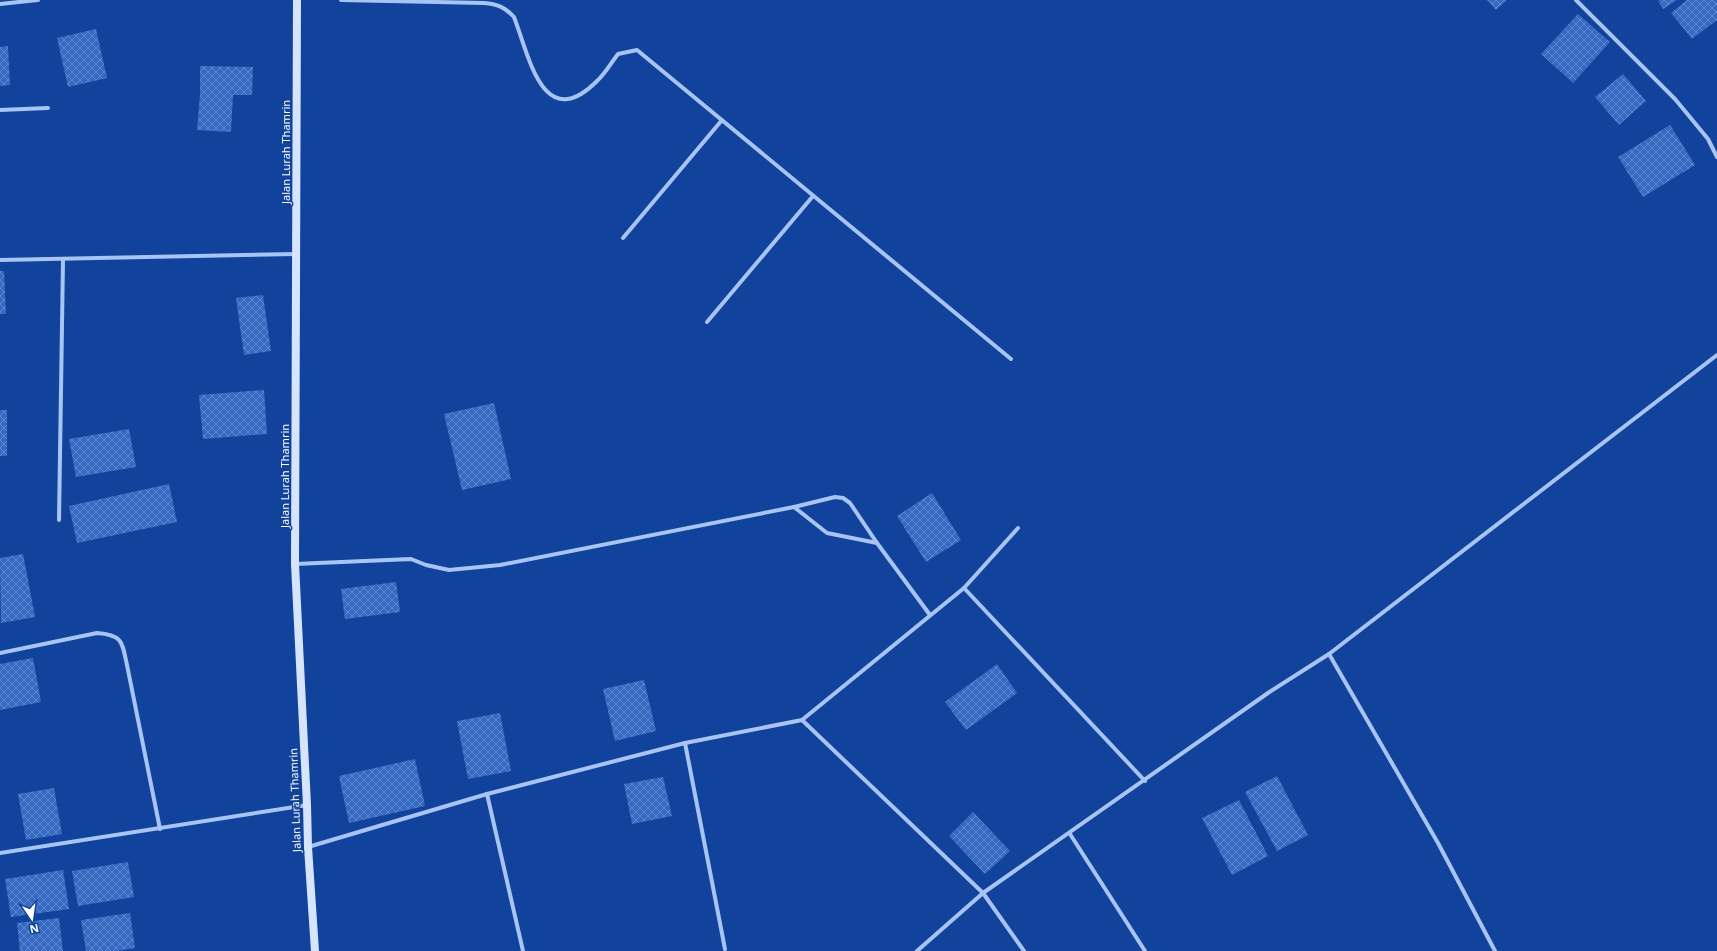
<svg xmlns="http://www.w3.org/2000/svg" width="1717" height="951" viewBox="0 0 1717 951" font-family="'Noto Sans',sans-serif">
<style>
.building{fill:url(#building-cross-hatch)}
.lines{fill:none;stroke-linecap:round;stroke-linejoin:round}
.street{stroke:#a7c4f4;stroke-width:4}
.secondary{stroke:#d7e4fd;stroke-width:8}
.labels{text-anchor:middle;stroke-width:3;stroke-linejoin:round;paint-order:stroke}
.street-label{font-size:11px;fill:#fff;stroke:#12439c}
</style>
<defs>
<pattern id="building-cross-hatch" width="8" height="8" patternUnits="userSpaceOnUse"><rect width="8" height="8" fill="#366ac2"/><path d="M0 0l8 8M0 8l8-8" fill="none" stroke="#5e88ce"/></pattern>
</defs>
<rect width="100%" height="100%" fill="#12439c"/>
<!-- building -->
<g class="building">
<path d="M1487,0H1507L1496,10Z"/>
<path d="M1658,0H1677L1663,9Z"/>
<path d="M1687,0H1717V20L1692,39L1671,13Z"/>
<path d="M1578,14L1610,42L1573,83L1541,54Z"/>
<path d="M96,29L107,78L68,87L57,38Z"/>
<path d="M8,46L10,85L0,86V47Z"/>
<path d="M200,66L253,67L252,95H233L231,132L197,130L200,94Z"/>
<path d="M1623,74L1646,101L1619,125L1595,97Z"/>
<path d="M1670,125L1695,165L1643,197L1618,157Z"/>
<path d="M0,271H4L6,314H0Z"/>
<path d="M263,295L271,351L244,355L236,298Z"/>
<path d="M264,390L267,434L203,439L199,395Z"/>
<path d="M494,403L511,479L462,490L444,414Z"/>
<rect x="0" y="410" width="7" height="46"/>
<path d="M129,429L136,467L76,477L69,439Z"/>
<path d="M169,484L177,522L77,543L69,506Z"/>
<path d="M932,493L961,540L926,562L897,516Z"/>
<path d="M23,554L35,617L1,623L0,558Z"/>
<path d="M396,582L400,612L345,619L341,589Z"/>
<path d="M33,658L41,702L0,710V664Z"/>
<path d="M997,664L1017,693L966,730L945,702Z"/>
<path d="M644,680L656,731L615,741L603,689Z"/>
<path d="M500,713L511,771L468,779L457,721Z"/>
<path d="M415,759L425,806L349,823L339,776Z"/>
<path d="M1277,776L1308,835L1277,851L1245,792Z"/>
<path d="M663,777L672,816L632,824L624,784Z"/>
<path d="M54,788L62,834L26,840L18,794Z"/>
<path d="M1239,800L1268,856L1232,875L1202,818Z"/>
<path d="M973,812L1010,851L985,874L949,836Z"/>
<path d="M128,862L134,897L78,906L72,871Z"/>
<path d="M63,870L69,909L11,917L5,879Z"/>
<path d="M130,913L135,948L115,951H86L81,920Z"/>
<path d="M59,918L63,951H20L17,923Z"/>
</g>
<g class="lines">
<!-- street -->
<g class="street">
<path d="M341,0L484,3C497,4 505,7 514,17C529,56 543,135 597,81C605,74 611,63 618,54L637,50L1011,359"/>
<path d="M1576,0L1675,99L1708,139L1717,157"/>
<path d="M0,4L38,0"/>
<path d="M0,110L48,108"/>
<path d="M623,238L722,120"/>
<path d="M0,260L296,254"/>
<path d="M707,322L813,196"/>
<path d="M794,507L827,533L877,543"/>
<path d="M59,520L63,260"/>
<path d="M295,564L411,559L426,565L449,570L500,565L794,507L835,497L843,498L850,503L877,543L930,615"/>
<path d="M964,588L1145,781"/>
<path d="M0,653L97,633C123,635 122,642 127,665L160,829"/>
<path d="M1329,654L1438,843L1495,951"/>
<path d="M802,720L983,893L1024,951"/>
<path d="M685,743L725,949"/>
<path d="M487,794L523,951"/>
<path d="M1070,834L1145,951"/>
<path d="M308,847L487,794L685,743L802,720L964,588L1018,528"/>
<path d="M0,853L307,805"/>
<path d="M917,951L983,893L1268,693L1329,654L1717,355"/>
</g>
<!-- secondary -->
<path class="secondary" d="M297,0L295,564L307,805L308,847L315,951"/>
</g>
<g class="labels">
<!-- street labels -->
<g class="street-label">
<text transform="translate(286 152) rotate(-90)" y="4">Jalan Lurah Thamrin</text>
<text transform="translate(285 476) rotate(-90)" y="4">Jalan Lurah Thamrin</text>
<text transform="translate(295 800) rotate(-92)" y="4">Jalan Lurah Thamrin</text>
</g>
</g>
<!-- north arrow -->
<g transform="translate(32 919) rotate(167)" stroke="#12439c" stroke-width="3" paint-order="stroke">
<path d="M0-3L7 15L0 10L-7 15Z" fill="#ffffff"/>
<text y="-6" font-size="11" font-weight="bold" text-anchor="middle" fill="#ffffff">N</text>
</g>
</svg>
